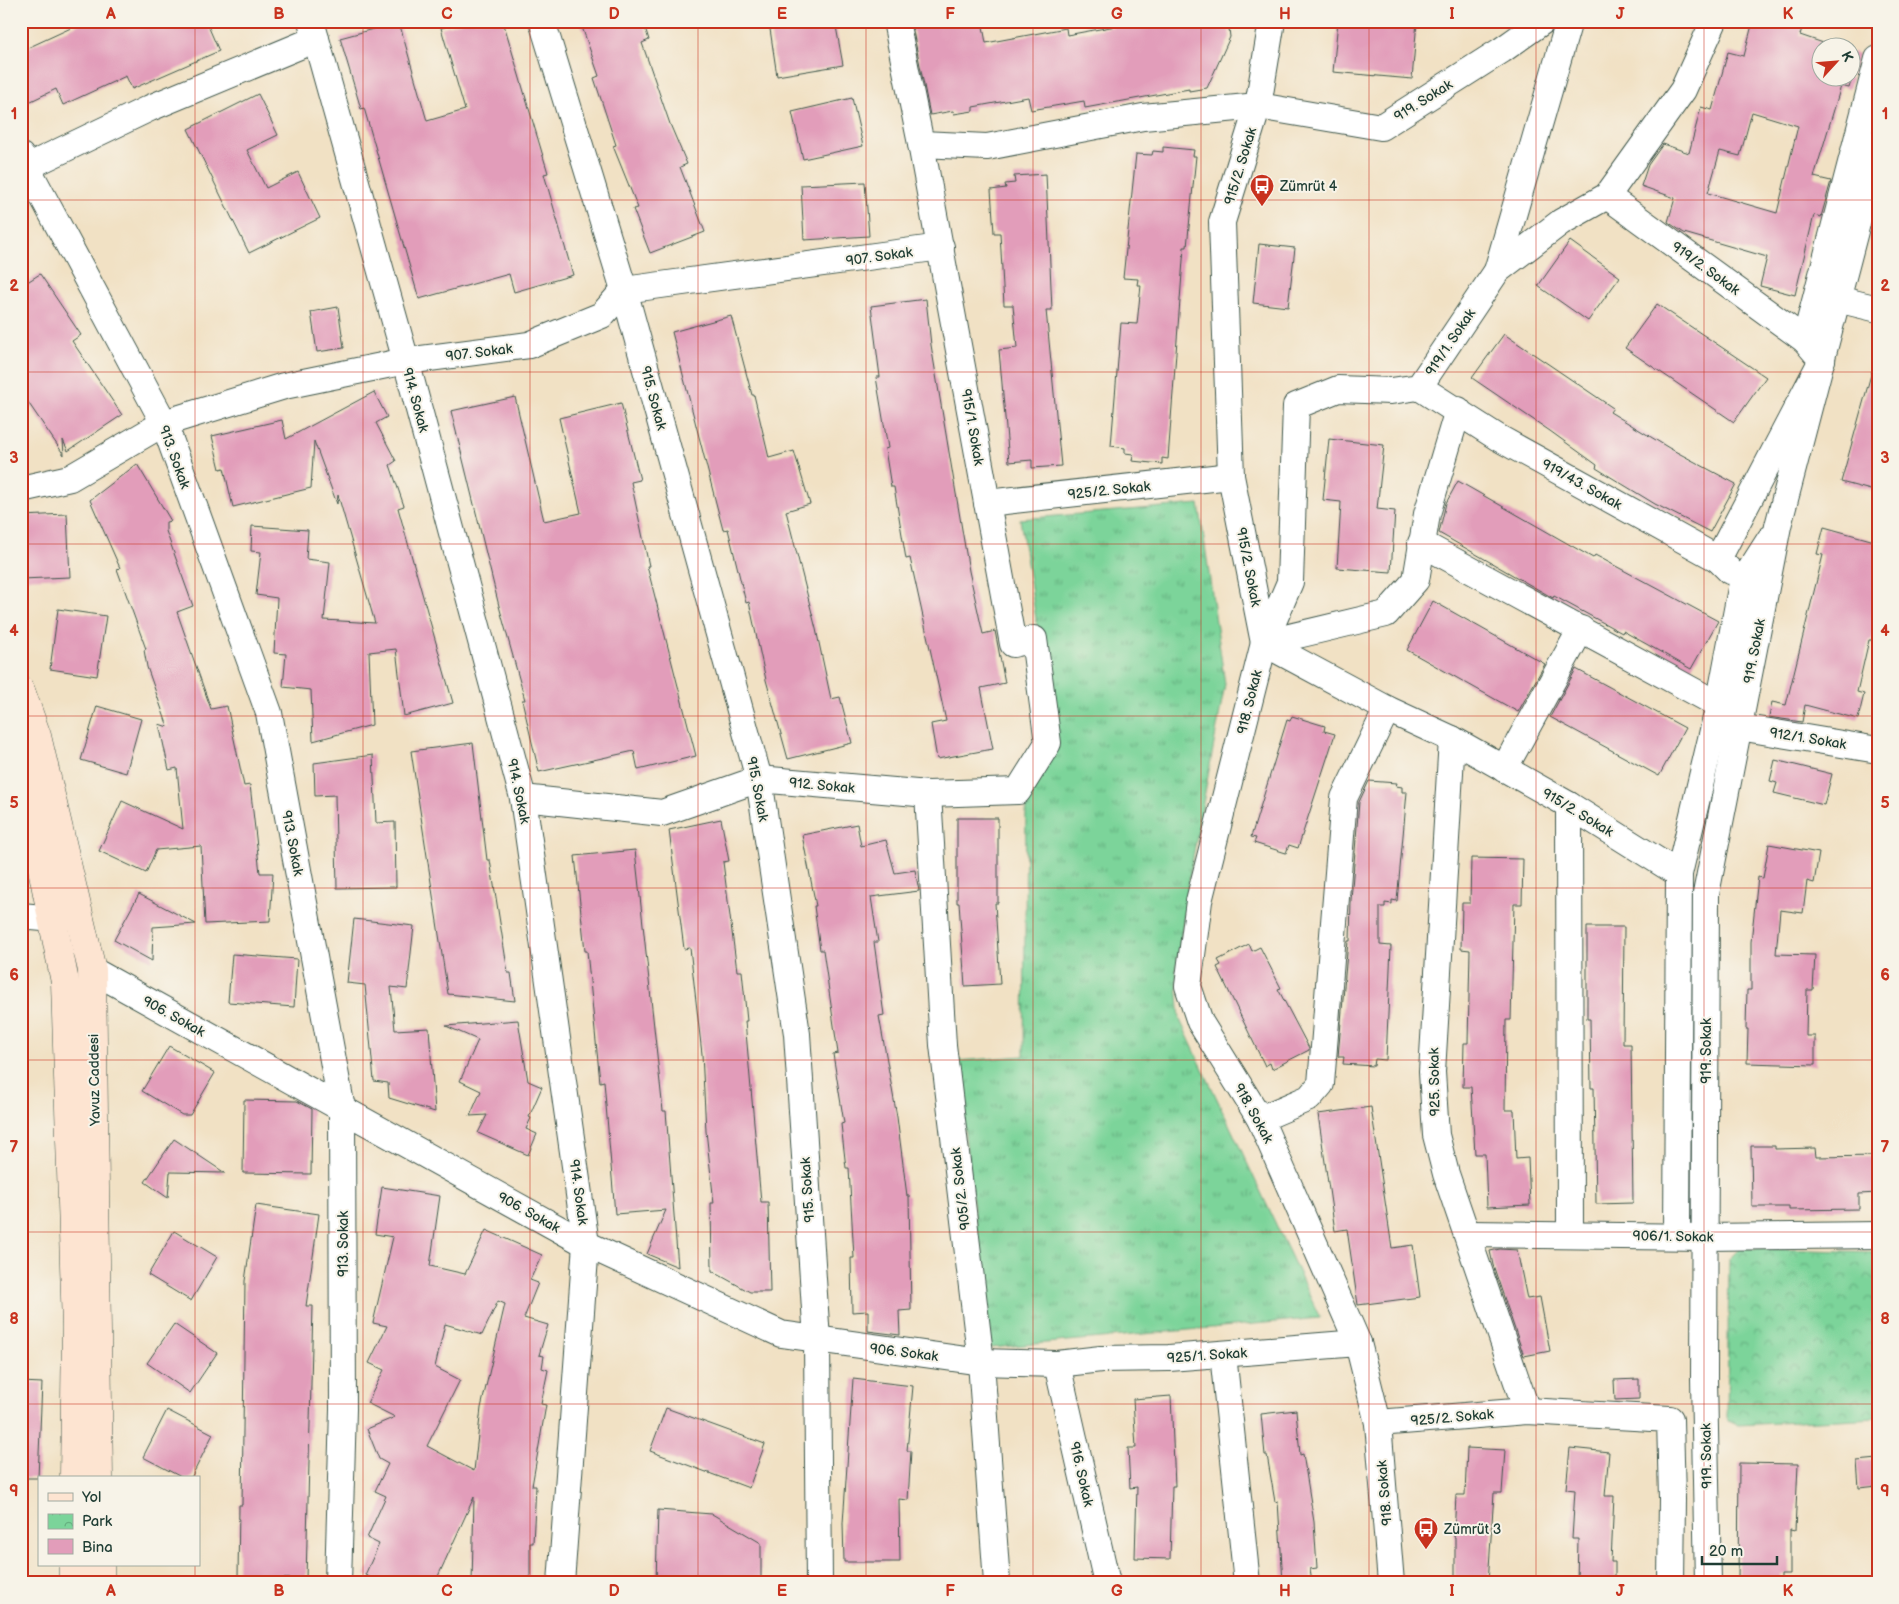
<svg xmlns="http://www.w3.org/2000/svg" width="1899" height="1604" viewBox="0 0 1899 1604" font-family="'Balsamiq Sans',sans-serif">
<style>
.grass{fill:url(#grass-tufts);stroke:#4d8867}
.park{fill:url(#park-crowns);stroke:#4d8867}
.building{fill:#e29dba;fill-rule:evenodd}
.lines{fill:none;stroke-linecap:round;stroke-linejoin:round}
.street-casing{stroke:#3e564a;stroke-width:28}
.secondary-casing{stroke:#3e564a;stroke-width:29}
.street{stroke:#fff;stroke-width:26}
.secondary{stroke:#fde4d1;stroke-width:28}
.grid{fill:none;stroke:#c8321e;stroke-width:1;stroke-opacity:0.55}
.labels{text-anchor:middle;stroke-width:4;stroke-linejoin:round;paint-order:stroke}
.street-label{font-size:14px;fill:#1f3d34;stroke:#f7f3e8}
.poi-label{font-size:14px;fill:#1f3d34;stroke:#f7f3e8;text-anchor:start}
.neatline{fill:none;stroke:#c8321e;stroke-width:2}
.grid-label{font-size:16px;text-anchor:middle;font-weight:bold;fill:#c8321e}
</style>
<defs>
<pattern id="grass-tufts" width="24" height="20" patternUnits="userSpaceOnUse" patternTransform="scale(1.25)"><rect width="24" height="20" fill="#7bd49a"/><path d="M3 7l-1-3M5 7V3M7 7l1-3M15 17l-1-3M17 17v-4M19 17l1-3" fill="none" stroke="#64ad7e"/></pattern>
<pattern id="park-crowns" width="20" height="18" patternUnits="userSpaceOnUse" patternTransform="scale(1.25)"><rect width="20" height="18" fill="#7bd49a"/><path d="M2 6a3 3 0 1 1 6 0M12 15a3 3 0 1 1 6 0" fill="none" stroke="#64ad7e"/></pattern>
</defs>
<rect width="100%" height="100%" fill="#f7f3e8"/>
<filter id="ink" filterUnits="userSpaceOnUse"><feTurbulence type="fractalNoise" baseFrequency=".02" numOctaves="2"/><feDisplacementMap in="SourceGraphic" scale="10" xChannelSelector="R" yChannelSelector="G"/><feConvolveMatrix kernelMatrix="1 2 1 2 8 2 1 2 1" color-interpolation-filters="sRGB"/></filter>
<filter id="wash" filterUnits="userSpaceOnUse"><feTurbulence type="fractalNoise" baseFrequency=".0096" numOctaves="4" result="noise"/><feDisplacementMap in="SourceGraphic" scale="20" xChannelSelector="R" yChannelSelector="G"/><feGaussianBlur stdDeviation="1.12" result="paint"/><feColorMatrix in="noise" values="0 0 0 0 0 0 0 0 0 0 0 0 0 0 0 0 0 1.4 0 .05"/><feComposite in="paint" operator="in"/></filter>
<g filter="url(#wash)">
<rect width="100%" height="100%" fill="#f1e1c4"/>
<!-- grass -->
<path class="grass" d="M1199,504L1225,684L1191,868L1176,970L1180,1020L1320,1318L991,1348L956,1061L1024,1056L1026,805L1056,744L1020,519Z"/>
<!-- park -->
<path class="park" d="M1740,1248L1878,1252V1418L1738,1425L1727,1421L1729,1259Z"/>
<g id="blocks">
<!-- building -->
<g class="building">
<path d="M86,21H206L219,51L132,89L126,76L63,105L56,89L29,102L21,87V51Z"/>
<path d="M465,21H503L548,173L544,174L573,275L514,292L509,274L419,299L364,108L361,109L340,38L399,22L427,121L465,110L441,28Z"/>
<path d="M580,21H643L649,40L642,43L670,124L687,164L680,167L705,232L650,253L633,209L638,208L613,146L616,145L594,78L599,76Z"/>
<path d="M815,21H835L843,65L777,76L770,29Z"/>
<path d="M911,21H982L986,43L1066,28L1067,35L1143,21H1228L1230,37L1207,88L1189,91V89L1085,108L1084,101L1031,110L1028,97L973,107V111L954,114L953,111L930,115Z"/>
<path d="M1338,21H1417L1412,79L1333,72Z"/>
<path d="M1753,21H1804L1800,35L1838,48H1822V78H1852V52L1859,54L1849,88L1841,86L1814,177L1831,181L1821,217L1814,215L1795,295L1760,286L1767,257L1684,233L1668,222L1675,198L1641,186L1648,165L1663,144L1689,153L1701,107L1712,110L1728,52L1744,56ZM1752,112L1798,126L1777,213L1708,193L1720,151L1740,156Z"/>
<path d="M258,94L278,135L247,150L266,188L298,172L320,218L249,253L188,129Z"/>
<path d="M852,98L863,146L803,159L792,112Z"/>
<path d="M1163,147L1194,150L1193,156H1196L1187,247H1184L1168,459L1162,458V464L1132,461L1133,454L1125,453V448L1111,446L1121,323L1137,324L1141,285H1137L1138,279L1123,278L1136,154L1152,155L1153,151L1163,152Z"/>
<path d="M1046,174L1052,310H1046L1061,466L1032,468V460L1009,462L999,350L1017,348L1013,305H1004L1000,233H994L991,190L1006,188L1005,184L1015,183L1014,176Z"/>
<path d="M865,182L869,236L804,240L801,185Z"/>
<path d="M1570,241L1620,277L1588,321L1538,286Z"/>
<path d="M1259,244L1295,248L1288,307L1253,303Z"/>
<path d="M40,274L81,335L72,341L122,415L68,451L63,440L64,455L21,392V286Z"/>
<path d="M926,299L931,345L969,571L983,634L995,631L1005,683L981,688L993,749L937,759L931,724L946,721L910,558L906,559L894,487H891L885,449L888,448L876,377H880L871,306Z"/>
<path d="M1657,304L1766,377L1734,422L1625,348Z"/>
<path d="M338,307L344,348L317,352L311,312Z"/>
<path d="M731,316L752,395H754L769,458L794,451L810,504L786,511L816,629L831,699L840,697L852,743L788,759L766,680L749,602L746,603L728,529L723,530L672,332Z"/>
<path d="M1504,334L1613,408L1610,412L1669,448L1736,484L1710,532L1655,504L1596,468L1597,465L1550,431L1472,378Z"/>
<path d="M1872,371H1878V492L1841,482Z"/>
<path d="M374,392L387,417L376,423L396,461L390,465L404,506L398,508L453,703L404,716L396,649L369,652L372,725L313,741L311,690L283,687L286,654L274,653L277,598L256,595L261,552L251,551L252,526L308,530L306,559L330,562L324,620L375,623L338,495L337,504L314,441L311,488L233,507L224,468L220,469L212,436L282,420L286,439Z"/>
<path d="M515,397L544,521L581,513L559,418L621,403L640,480L631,482L649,566H647L696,756L638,770L634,751L539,772L522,700H525L499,606L451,411Z"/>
<path d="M1329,439L1384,445L1377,509L1395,511L1391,572L1337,568L1341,502L1323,500Z"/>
<path d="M137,464L171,521L166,522V531L193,606L177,612L211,709L227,706L244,786L250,785L260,873H273L270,921L205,924L201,846L156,850L146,873L99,851L122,801L183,829L177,768L169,770L159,724L168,727L147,667L144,650L146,649L117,569L120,568L90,500Z"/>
<path d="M1458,481L1593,558L1595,555L1718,621L1691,669L1623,631L1622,633L1554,596L1553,598L1439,533L1446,503Z"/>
<path d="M67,514L70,577L21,579V516Z"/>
<path d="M1824,527L1878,542V613L1872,640H1869L1857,692L1864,694L1858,719L1805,705L1802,722L1769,717L1772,702L1786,705L1823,555L1817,554Z"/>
<path d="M1433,601L1545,664L1518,712L1407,650Z"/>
<path d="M58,609L106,616L97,676L50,669Z"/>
<path d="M1576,669L1685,728L1659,776L1550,717Z"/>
<path d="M97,706L141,719L126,773L81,760Z"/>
<path d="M1292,716L1325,726L1324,731L1335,734L1298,848L1289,845L1286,853L1254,843L1256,838L1251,837L1287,720L1290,721Z"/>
<path d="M473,743L487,860H490L508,973H511L515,1001L448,994L411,751Z"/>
<path d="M373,755L376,823L395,822L396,887L337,888L335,795L315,796L314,763Z"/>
<path d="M1775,760L1832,774L1824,805L1774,793L1777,783L1770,781Z"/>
<path d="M1369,781L1397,783L1396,786L1402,787V792H1407L1397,901L1392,900V904L1385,903V907H1380V945L1391,946L1386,1060L1375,1059L1374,1066L1343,1064L1344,1057H1338L1348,941H1350L1351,900L1359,802Z"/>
<path d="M957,818H998V903H995L1000,984L965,986L959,903H957Z"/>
<path d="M721,819L729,861L723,862L737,971H742L747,1021H745L761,1202H768L770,1292H750L712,1271L711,1203H714L706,1131L702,1054L690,948L684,949L669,830Z"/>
<path d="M857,824L861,846L886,840L895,873L915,870L919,891L871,897L878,942H874L884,1015L879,1016L897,1117L907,1196H909L911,1310L899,1311L900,1335L868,1331V1311L852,1312L851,1258H854L849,1168H846L841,1124L844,1123L833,1054L838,1053L823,950H820L814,906H816L802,835Z"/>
<path d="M1769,844L1819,853L1814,883L1807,881L1803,913L1780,910L1776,954L1815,955L1813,990H1807L1806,1036H1815V1065L1747,1063L1748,1029H1746L1747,990H1751V942L1758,877L1763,878Z"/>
<path d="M635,850L663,1111H666L678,1267L647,1254L666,1210L615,1214L604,1081L600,1082L587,951H585L575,856Z"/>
<path d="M1471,858L1523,859L1522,904H1514L1511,1020H1506L1505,1110H1514L1516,1159L1528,1158L1530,1205L1487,1207L1485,1154H1475L1471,1087H1463L1464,1043H1468L1470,950L1461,949L1462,903H1470Z"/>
<path d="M139,894L196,924L153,927L152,961L114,940Z"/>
<path d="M354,919L414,926L407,989L391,987L395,1030L429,1028L435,1112L389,1098L388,1083L374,1081L365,985L347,983Z"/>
<path d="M1587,927H1624L1623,1044H1631L1633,1203L1596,1204L1594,1088H1591L1590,1019H1587Z"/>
<path d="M1249,944L1252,951L1260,947L1281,988L1278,989L1309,1048V1050L1272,1069L1270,1063L1265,1066L1217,967L1221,965L1218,960Z"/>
<path d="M232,954L297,959L294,1007L228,1002Z"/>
<path d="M518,1020L528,1081L542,1087L529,1117L531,1118L526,1129L537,1134L528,1155L478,1133L487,1115L470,1116L481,1091L460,1081L478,1040L446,1026Z"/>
<path d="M169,1046L215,1073L190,1115H182L142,1091Z"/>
<path d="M244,1100L297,1101L312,1109L311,1174L243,1173Z"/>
<path d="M1371,1107L1392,1248L1413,1245L1420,1297L1358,1305L1347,1229L1335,1231L1318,1114Z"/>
<path d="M174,1139L225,1173L170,1172L168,1198L145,1182Z"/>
<path d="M1751,1146H1775V1149L1815,1148L1816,1157L1878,1156V1193L1859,1194V1209L1789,1210V1207H1752Z"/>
<path d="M382,1187L440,1196L430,1266L465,1274L486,1230L542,1255L530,1280L538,1283L524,1318L548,1325L539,1355L544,1356L542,1368L548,1370L541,1404L546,1405L532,1486H536L533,1543H530V1583H472L474,1497L435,1583H382L365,1575L379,1544L367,1538L386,1496L375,1491L388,1464L379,1459L367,1429L395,1417L367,1403L384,1370L369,1363L387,1326L373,1323L393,1237L375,1234ZM498,1301L505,1304L481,1408L474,1471L427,1446L460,1380L435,1367L445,1324L482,1335Z"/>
<path d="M256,1205L319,1214L306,1306H313L306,1579L238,1578L239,1505H242L245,1281Z"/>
<path d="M174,1231L217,1257L191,1301L148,1275Z"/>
<path d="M1500,1249L1517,1250L1527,1299L1540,1297L1550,1351L1524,1356L1493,1265L1490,1251Z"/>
<path d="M174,1324L217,1353L190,1393L147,1363Z"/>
<path d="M853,1379L913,1386L907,1451H911L908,1500L899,1499L900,1562H844L843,1523Z"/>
<path d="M1639,1379V1399L1615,1400L1614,1380Z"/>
<path d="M21,1382L42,1383L38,1478H21Z"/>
<path d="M1171,1396L1175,1486H1172L1170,1559L1135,1558L1137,1487L1130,1488L1128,1448H1136L1133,1399Z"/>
<path d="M666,1408L765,1444L749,1488L650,1451Z"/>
<path d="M167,1410L213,1434L191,1478H183L143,1457Z"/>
<path d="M1296,1410L1300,1455L1303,1454L1314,1522L1317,1568L1310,1569L1312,1583H1283L1278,1501L1275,1502L1267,1455H1265L1261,1414Z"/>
<path d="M1467,1448L1505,1450L1502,1493H1494L1488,1583H1455V1537H1454L1456,1495H1465Z"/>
<path d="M1570,1448L1609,1452L1605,1496H1614L1611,1562H1615V1583H1577L1578,1539H1572L1575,1490L1566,1489Z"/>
<path d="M1878,1459V1486L1859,1488L1857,1461Z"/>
<path d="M1739,1463L1798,1464L1795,1531L1790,1530V1574H1781V1583H1738Z"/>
<path d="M658,1510L712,1514L761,1543V1583H656Z"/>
</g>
</g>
</g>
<g filter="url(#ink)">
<use href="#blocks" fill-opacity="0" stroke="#3e564a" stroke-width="1"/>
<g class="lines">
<defs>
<g id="street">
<path d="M311,21L406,361L523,798L586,1244L561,1583"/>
<path d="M542,21L624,290L759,779L797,1034L817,1340L819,1583"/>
<path d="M921,144L987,147L1143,117L1258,106L1381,127L1502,50L1543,21"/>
<path d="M21,156L164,423L269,713L342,1109L343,1409L338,1583"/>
<path d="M27,167L150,108L316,39"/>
<path d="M1607,196L1805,340L1822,360L1718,559"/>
<path d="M1497,271L1569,21"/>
<path d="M1837,299L1878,309"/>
<path d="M1805,340L1878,59"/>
<path d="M1419,387L1497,437L1718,559L1730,571"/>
<path d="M21,489L70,478L164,423L284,386L406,361L529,345L602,315L624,290L941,247"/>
<path d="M987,503L1231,476"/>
<path d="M1421,543L1719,705"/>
<path d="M1264,643L1231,476L1222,222L1258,106L1272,21"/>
<path d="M1264,643L1387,709L1452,739L1569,805L1679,874"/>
<path d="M1264,643L1386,614L1416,580L1427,514L1458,410"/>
<path d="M1739,727L1878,750"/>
<path d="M1452,739L1432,1072L1436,1135L1446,1174L1527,1411"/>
<path d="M1504,769L1581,629"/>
<path d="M928,794L943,1045L981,1362L997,1583"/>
<path d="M523,798L662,813L759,779L928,794L1018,791L1048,743L1034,639L1013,644L921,144L896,21"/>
<path d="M1569,805L1570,1234"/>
<path d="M21,916L54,919"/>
<path d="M92,970L586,1244L781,1334L981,1362L1057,1364L1101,1359L1169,1358L1358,1343"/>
<path d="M1260,1119L1309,1098L1321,1084L1344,798L1387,709"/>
<path d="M1468,1234L1705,1237L1878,1235"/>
<path d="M1677,1236L1679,874L1719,705L1742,583L1770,539"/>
<path d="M1223,1354L1247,1583"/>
<path d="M1057,1364L1107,1583"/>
<path d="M1378,1423L1527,1411L1670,1419L1672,1499L1671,1583"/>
<path d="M1391,1583L1378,1423L1358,1343L1260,1119L1200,1022L1188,986L1199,901L1264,643L1290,582L1296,406L1338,389L1391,391L1419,387L1497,271L1561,222L1607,196L1683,90L1714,21"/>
<path d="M1708,1583L1704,1378L1706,894L1778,526L1878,143"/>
</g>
<g id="secondary">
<path d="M21,691L37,736L92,970L99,1478"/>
<path d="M21,765L65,982L76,1327L74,1478"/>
<path d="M100,1565V1583"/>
<path d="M73,1583V1565"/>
</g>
</defs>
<!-- street casing -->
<use href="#street" class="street-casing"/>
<!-- secondary casing -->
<use href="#secondary" class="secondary-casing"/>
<!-- street -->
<use href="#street" class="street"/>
<!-- secondary -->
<use href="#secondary" class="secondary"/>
</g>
</g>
<!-- grid -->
<path class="grid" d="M195,21V1478M363,21V1583M530,21V1583M698,21V1583M866,21V1583M1033,21V1583M1201,21V1583M1369,21V1583M1536,21V1583M1704,21V1583M21,200H1878M21,372H1878M21,544H1878M21,716H1878M21,888H1878M21,1060H1878M21,1232H1878M21,1404H1878M195,1565V1583"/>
<!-- icons -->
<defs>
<symbol id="bus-pin" viewBox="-11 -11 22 30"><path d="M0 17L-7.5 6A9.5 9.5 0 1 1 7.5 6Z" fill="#c8321e" stroke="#f7f3e8"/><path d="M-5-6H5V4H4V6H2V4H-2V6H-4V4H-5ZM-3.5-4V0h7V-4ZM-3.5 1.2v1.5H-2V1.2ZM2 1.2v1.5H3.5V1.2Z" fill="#fff"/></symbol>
</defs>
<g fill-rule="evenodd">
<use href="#bus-pin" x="1248" y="172" width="28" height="38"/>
<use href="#bus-pin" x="1412" y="1515" width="28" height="38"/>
</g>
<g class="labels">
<!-- street labels -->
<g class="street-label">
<text transform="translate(1423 100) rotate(-32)" y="5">919. Sokak</text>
<text transform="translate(1240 166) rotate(-73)" y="5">915/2. Sokak</text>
<text transform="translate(879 256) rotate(-8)" y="5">907. Sokak</text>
<text transform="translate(1706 268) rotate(36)" y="5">919/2. Sokak</text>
<text transform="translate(1450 342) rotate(-56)" y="5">919/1. Sokak</text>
<text transform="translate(479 352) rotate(-7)" y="5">907. Sokak</text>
<text transform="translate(654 398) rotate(75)" y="5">915. Sokak</text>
<text transform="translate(416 400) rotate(75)" y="5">914. Sokak</text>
<text transform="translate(973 427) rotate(80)" y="5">915/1. Sokak</text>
<text transform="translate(175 457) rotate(70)" y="5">913. Sokak</text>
<text transform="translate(1582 484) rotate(29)" y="5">919/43. Sokak</text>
<text transform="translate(1109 490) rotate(-6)" y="5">925/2. Sokak</text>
<text transform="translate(1249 567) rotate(79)" y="5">915/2. Sokak</text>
<text transform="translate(1754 651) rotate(-79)" y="5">919. Sokak</text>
<text transform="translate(1249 702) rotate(-76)" y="5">918. Sokak</text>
<text transform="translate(1808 738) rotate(9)" y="5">912/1. Sokak</text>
<text transform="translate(822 785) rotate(5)" y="5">912. Sokak</text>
<text transform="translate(758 789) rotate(79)" y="5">915. Sokak</text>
<text transform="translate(519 791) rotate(78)" y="5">914. Sokak</text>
<text transform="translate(1578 812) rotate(31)" y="5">915/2. Sokak</text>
<text transform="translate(293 843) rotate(79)" y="5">913. Sokak</text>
<text transform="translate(174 1016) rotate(29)" y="5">906. Sokak</text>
<text transform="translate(1706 1051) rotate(-90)" y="5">919. Sokak</text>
<text transform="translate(94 1080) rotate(-91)" y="5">Yavuz Caddesi</text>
<text transform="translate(1434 1082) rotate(-91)" y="5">925. Sokak</text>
<text transform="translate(1254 1113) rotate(61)" y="5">918. Sokak</text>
<text transform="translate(960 1189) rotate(-97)" y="5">905/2. Sokak</text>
<text transform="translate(807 1190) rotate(-94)" y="5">915. Sokak</text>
<text transform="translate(579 1192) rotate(82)" y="5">914. Sokak</text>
<text transform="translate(529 1212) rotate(29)" y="5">906. Sokak</text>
<text transform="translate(1673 1236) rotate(1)" y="5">906/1. Sokak</text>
<text transform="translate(343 1244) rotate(-90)" y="5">913. Sokak</text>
<text transform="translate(904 1352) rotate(7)" y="5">906. Sokak</text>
<text transform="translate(1207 1355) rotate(-4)" y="5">925/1. Sokak</text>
<text transform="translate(1452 1417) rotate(-5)" y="5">925/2. Sokak</text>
<text transform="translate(1706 1456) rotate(-91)" y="5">919. Sokak</text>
<text transform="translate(1082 1474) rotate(77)" y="5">916. Sokak</text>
<text transform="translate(1384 1493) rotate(-95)" y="5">918. Sokak</text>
</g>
<!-- poi labels -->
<g class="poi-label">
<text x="1280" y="191">Zümrüt 4</text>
<text x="1444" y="1534">Zümrüt 3</text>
</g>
</g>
<!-- margin -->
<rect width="1899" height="1604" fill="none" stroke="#f7f3e8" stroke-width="55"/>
<!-- legend -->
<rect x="38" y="1476" width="162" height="90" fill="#f7f3e8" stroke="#a1aaa0"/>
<rect x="48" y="1493" width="25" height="8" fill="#fde4d1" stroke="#a1aaa0"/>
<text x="82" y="1502" font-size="15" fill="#1f3d34">Yol</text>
<rect x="48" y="1514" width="25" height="15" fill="url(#park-crowns)" stroke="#a1aaa0"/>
<text x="82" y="1526" font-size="15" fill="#1f3d34">Park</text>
<rect x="48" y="1539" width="25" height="15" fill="#e29dba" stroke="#a1aaa0"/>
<text x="82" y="1552" font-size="15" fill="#1f3d34">Bina</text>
<!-- north arrow -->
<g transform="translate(1836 62) rotate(64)"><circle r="24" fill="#f7f3e8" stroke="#a1aaa0"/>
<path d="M0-4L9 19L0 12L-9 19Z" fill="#c8321e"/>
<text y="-8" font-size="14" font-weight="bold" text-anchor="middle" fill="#1f3d34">K</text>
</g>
<!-- scale -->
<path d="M1702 1556v8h75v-8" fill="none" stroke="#1f3d34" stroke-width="2.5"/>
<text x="1709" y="1556" font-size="15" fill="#1f3d34" stroke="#f7f3e8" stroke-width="4" paint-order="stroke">20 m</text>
<rect x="28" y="28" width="1844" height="1548" class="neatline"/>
<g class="grid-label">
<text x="111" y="19">A</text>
<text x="279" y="19">B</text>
<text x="447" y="19">C</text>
<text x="614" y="19">D</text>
<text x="782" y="19">E</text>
<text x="950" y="19">F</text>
<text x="1117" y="19">G</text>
<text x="1285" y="19">H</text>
<text x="1452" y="19">I</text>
<text x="1620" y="19">J</text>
<text x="1788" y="19">K</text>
<text x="14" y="119">1</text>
<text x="1885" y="119">1</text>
<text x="14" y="291">2</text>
<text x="1885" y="291">2</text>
<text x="14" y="463">3</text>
<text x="1885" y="463">3</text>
<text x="14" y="636">4</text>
<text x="1885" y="636">4</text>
<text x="14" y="808">5</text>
<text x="1885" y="808">5</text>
<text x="14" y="980">6</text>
<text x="1885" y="980">6</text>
<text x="14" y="1152">7</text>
<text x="1885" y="1152">7</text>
<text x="14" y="1324">8</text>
<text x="1885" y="1324">8</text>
<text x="14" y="1496">9</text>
<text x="1885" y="1496">9</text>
<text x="111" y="1596">A</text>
<text x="279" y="1596">B</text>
<text x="447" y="1596">C</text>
<text x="614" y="1596">D</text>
<text x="782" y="1596">E</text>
<text x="950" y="1596">F</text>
<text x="1117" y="1596">G</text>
<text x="1285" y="1596">H</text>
<text x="1452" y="1596">I</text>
<text x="1620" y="1596">J</text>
<text x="1788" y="1596">K</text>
</g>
</svg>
